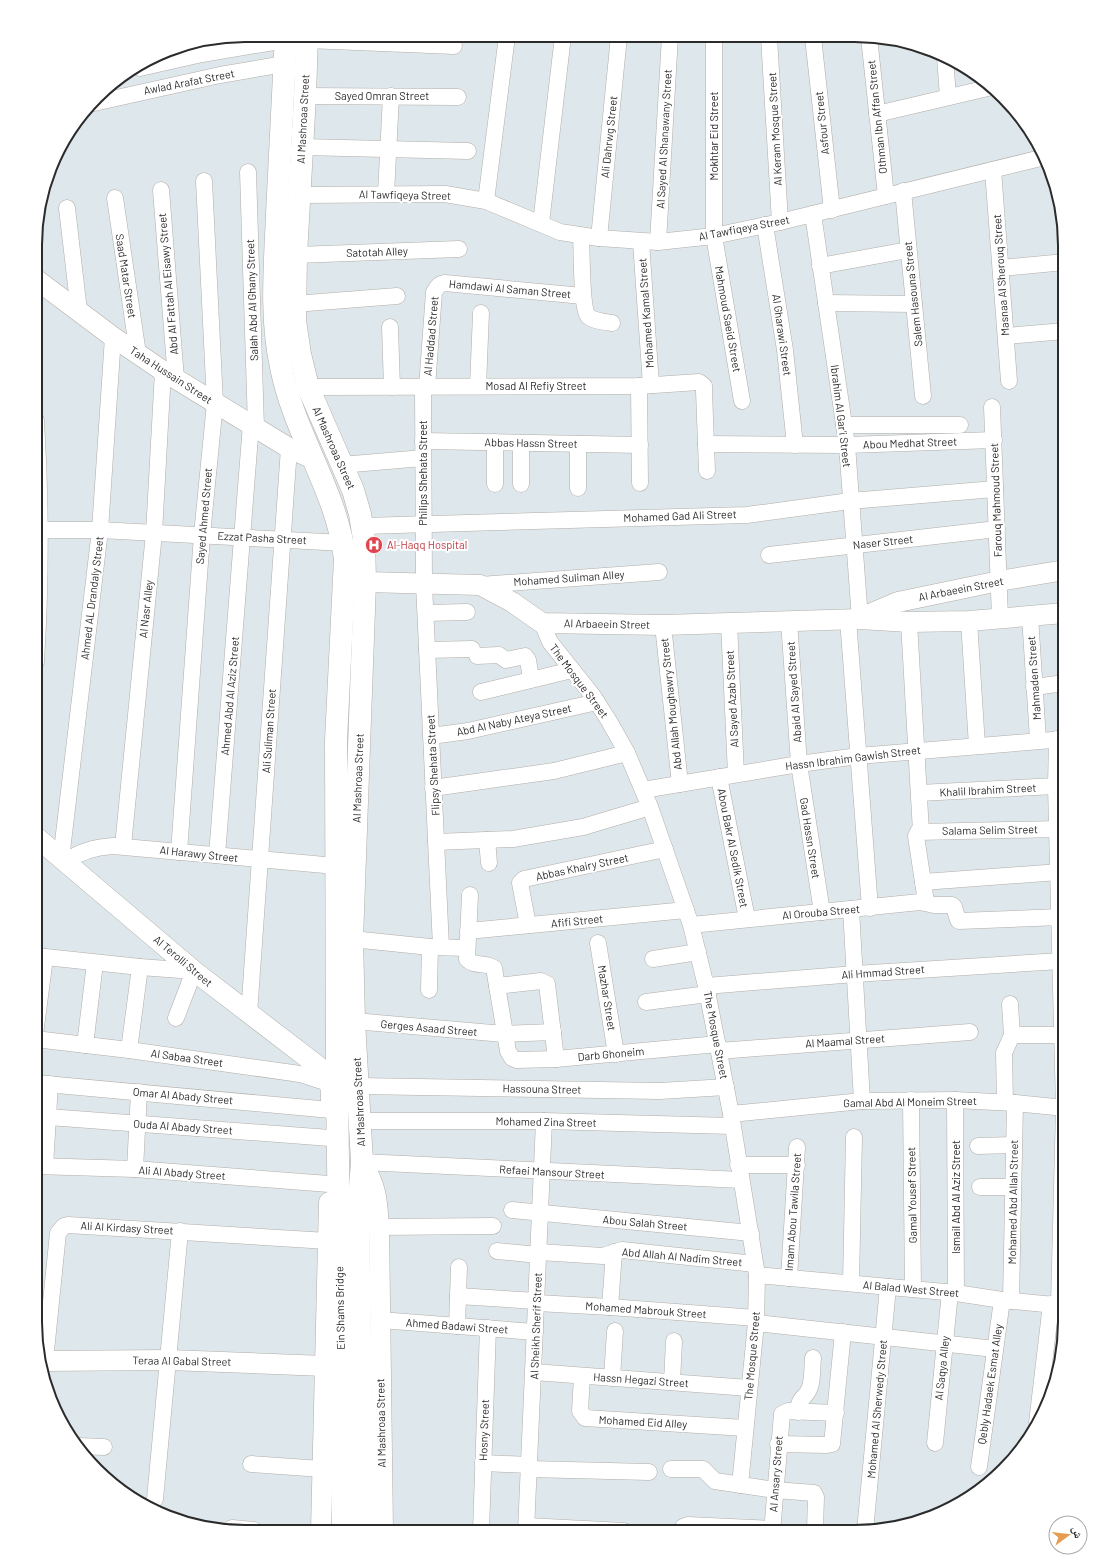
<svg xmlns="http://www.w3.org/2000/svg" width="1100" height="1567" viewBox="0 0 1100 1567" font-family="Barlow,'Noto Naskh Arabic',sans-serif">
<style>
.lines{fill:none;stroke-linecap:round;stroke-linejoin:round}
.minor-casing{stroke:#b2ada8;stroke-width:17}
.tertiary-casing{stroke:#b2ada8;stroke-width:21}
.secondary-casing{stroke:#b2ada8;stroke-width:23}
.minor{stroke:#fff;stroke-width:16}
.tertiary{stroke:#fff;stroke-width:20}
.secondary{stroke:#fff;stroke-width:22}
.labels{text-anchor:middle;stroke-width:4;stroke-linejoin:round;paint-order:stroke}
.street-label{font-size:11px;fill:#2b2b2b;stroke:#fff}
.health-label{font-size:11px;fill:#be3a42;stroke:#fff;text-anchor:start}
.rim{fill:none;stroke:#2b2b2b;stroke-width:2}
</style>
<rect width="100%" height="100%" fill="#dee7eb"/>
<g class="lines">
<defs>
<g id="minor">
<path d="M714,36V236L742,401"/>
<path d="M769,37L780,222"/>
<path d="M813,37L832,210"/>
<path d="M869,37L886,196"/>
<path d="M307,40L454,46"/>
<path d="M945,57L948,97"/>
<path d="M140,68L202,54L286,40"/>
<path d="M305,96L458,97"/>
<path d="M94,103L220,75L284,64"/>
<path d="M877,114L992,87"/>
<path d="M302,147L468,151"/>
<path d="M993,170L1009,381"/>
<path d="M248,172L256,427"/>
<path d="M161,190L176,379"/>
<path d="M903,191L923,396"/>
<path d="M386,194L391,96"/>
<path d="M299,195L445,194L486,201L560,232L599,238L658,242L714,236L780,222L1045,157"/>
<path d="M115,198L138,354"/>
<path d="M486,201L507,36"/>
<path d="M67,208L79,311"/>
<path d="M813,214L847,445L860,619"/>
<path d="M541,223L563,36"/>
<path d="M765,225L785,350L795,445"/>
<path d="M581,236C582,250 581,307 588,316C593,321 605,322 612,323"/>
<path d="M599,238L619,36"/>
<path d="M641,242L651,385"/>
<path d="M658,242L670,36"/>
<path d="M296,255L459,249"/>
<path d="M820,266L908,250"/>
<path d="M1001,268L1065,262"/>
<path d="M826,303L914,304"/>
<path d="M294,304L397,296"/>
<path d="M390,327L392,387"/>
<path d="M1006,336L1065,331"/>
<path d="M478,386L481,313"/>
<path d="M639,386L640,483"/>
<path d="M308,387L639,386L699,382L704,386V391L707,471"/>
<path d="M423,387L424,584L441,947"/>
<path d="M427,387L434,292C437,287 439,284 445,283L583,296"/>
<path d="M992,407L1000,618"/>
<path d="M844,425H960"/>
<path d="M423,441L640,445"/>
<path d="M521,443V484"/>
<path d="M706,444L847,445L994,440"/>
<path d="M341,465L423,458"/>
<path d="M495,484V442"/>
<path d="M578,488V444"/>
<path d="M363,526L747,515L850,501L995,489"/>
<path d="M36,530H100L344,543"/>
<path d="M769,555L997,529"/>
<path d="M480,585L659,572"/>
<path d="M426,613L467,612"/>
<path d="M1030,616L1038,740"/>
<path d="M848,619L870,908"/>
<path d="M789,621L799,764L822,912"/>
<path d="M969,621L977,746"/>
<path d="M909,622L921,832"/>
<path d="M542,623L550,642L593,696L609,721L627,753L650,807L691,925L706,986L731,1114L757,1275L756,1323L740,1485"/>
<path d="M729,623L736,774"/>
<path d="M663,625L680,784"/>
<path d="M427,650L472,649"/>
<path d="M477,656L499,655L506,660L525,656L528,660L531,679"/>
<path d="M36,662C41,581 41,501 36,420"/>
<path d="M1034,687L1065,683"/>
<path d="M481,692L572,670"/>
<path d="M431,736L468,731L597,702"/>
<path d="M1057,739L1056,786L1064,1108L1059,1305"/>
<path d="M719,777L747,919"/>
<path d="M433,788L554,771L627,753"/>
<path d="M643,790L799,764L858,756L1065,739"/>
<path d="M919,793L1056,786"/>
<path d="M487,840L489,863"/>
<path d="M436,842L513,839L583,827L650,807"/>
<path d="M123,846L154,533L163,371"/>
<path d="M179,852L202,535L215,403L204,181"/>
<path d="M217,855L251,424"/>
<path d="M61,859L100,530L113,337"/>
<path d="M65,862C80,851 95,847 113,846L336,866"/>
<path d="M923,882L1059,872"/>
<path d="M470,895L467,959C474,967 486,962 494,968L508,1051L512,1058L517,1060L556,1059L718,1044"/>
<path d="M926,902L916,836L918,832L1058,829"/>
<path d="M851,909L862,1101"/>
<path d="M528,925L520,883L524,879L665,849"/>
<path d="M691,925L920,902L934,905H952L954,907L958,920L959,921L1060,917"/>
<path d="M468,931L686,910"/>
<path d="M352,939L430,947L467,948"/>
<path d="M598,943L616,1054"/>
<path d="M36,956L140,967L194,971L176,1018"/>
<path d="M653,959L698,952"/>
<path d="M497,986L541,981L547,984L556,1059"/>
<path d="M706,986L855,974L1061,961"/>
<path d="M429,990L430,947"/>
<path d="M646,1002L708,994"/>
<path d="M249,1014L289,448"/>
<path d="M354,1021L504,1034L553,1032"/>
<path d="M35,1035L45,957"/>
<path d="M1012,1035H1062"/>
<path d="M35,1039L129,1050L300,1074L337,1086"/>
<path d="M85,1045L95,963"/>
<path d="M129,1050L140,967"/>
<path d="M719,1051L970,1032"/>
<path d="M35,1083L331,1110"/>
<path d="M358,1086L660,1091L726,1087"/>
<path d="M911,1100L913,1289"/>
<path d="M955,1100L956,1293"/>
<path d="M1005,1102L1004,1053L1012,1035L1010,1004"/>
<path d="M731,1114L862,1101L955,1100L1015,1103L1065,1108"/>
<path d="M35,1116L330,1138"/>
<path d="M360,1121H544L732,1126"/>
<path d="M978,1146L1014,1145"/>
<path d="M362,1162L741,1180"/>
<path d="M738,1165H797"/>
<path d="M35,1166L135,1169L329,1184"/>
<path d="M45,1166L50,1084"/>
<path d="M135,1169L139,1092"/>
<path d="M980,1187H1013"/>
<path d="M512,1210L751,1233"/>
<path d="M379,1227L493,1226"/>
<path d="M497,1251L538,1255"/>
<path d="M539,1252L603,1256L622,1250L755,1264"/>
<path d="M757,1275L956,1293L1002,1300L1065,1306"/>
<path d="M789,1278L797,1147"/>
<path d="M851,1283L854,1137"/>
<path d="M458,1296L537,1301"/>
<path d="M1011,1301L1015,1103"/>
<path d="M537,1303L610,1307L756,1318"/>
<path d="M610,1307L614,1252"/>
<path d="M380,1320L535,1332"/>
<path d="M756,1323L995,1349"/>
<path d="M457,1326L459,1267"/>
<path d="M45,1361L58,1233L64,1226L68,1225L328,1241"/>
<path d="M534,1372L749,1388"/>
<path d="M582,1376L580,1411L585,1418L745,1428"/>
<path d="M612,1378L615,1331"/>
<path d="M672,1382L674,1341"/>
<path d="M798,1412C799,1394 806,1400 810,1387C813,1378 812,1367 813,1358"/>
<path d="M1037,1423L1051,1304"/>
<path d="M935,1443L950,1292"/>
<path d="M778,1444L827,1445L832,1444L843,1332"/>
<path d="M78,1446L104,1447"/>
<path d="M483,1463L529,1465"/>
<path d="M251,1464L322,1469"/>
<path d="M979,1467L1002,1300"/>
<path d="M529,1469L649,1472"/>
<path d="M671,1469H703L715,1481L775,1490L814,1493L816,1497L815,1529"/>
<path d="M155,1499L180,1231"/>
<path d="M527,1526L624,1531"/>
<path d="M232,1528L254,1530"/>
<path d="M481,1531L488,1328"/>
<path d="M526,1531L544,1121"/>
<path d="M865,1531L888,1287"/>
<path d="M682,1532L683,1527L688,1525L772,1529"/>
<path d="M772,1532L782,1414L788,1411L836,1413"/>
</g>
<g id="tertiary">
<path d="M37,280L113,337L163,371L289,448L313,459"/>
<path d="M365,582L480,585L512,602L542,623L663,625L860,619L909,622L969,621L1065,613"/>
<path d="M863,617L898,602L999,581L1065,570"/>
<path d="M36,837L194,971L318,1066C330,1076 331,1086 331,1100"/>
<path d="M362,1162C377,1188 377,1198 379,1227L383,1531"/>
<path d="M40,1361L169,1360L325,1366"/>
<path d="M321,1531L329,1202"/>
</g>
<g id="secondary">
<path d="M286,35C283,95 280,154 277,214C275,265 270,316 281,367C294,434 337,491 345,559L336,740L337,1086L343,1531"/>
<path d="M307,35L305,96L296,255L295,321L300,354L308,387L353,490L360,514L364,539L365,582L352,939L354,1021L362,1162L358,1213L363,1531"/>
</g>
</defs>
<!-- minor casing -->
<use href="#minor" class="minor-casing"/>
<!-- tertiary casing -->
<use href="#tertiary" class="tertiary-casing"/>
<!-- secondary casing -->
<use href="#secondary" class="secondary-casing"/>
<!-- minor -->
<use href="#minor" class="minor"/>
<!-- tertiary -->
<use href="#tertiary" class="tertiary"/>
<!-- secondary -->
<use href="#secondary" class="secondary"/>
</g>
<!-- icons -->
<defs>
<symbol id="hospital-disc" viewBox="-11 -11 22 22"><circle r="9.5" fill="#e0444e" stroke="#fff"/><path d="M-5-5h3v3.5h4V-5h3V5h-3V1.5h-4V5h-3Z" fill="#fff"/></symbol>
</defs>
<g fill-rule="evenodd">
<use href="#hospital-disc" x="364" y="535" width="20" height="20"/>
</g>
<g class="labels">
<!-- street labels -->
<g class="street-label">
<text transform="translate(189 82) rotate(-11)" y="4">Awlad Arafat Street</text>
<text x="382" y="100">Sayed Omran Street</text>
<text transform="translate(877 117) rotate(-96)" y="4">Othman Ibn Affan Street</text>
<text transform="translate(303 119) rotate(-87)" y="4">Al Mashroaa Street</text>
<text transform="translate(822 123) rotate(-96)" y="4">Asfour Street</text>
<text transform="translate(775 129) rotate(-93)" y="4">Al Keram Mosque Street</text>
<text transform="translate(714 136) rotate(-90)" y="4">Mokhtar Eid Street</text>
<text transform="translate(609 137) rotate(-84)" y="4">Ali Dahrwg Street</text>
<text transform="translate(664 139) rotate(-87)" y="4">Al Sayed Al Shanawany Street</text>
<text transform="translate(405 195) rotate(1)" y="4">Al Tawfiqeya Street</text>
<text transform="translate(744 228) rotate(-11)" y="4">Al Tawfiqeya Street</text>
<text transform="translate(377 252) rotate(-2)" y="4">Satotah Alley</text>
<text transform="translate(1001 275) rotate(-94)" y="4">Masnaa Al Sherouq Street</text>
<text transform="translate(126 276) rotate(81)" y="4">Saad Matar Street</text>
<text transform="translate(168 284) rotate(-95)" y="4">Abd Al Fattah Al Eisawy Street</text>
<text transform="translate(510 289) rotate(5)" y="4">Hamdawi Al Saman Street</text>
<text transform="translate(913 294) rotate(-96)" y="4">Salem Hasouna Street</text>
<text transform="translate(252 300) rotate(-92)" y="4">Salah Abd Al Ghany Street</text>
<text transform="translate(646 313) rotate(-94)" y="4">Mohamed Kamal Street</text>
<text transform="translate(728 319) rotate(80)" y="4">Mahmoud Saeid Street</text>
<text transform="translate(782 335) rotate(82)" y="4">Al Gharawi Street</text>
<text transform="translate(431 336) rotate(-85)" y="4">Al Haddad Street</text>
<text transform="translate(171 375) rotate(33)" y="4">Taha Hussain Street</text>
<text x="536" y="390">Mosad Al Refiy Street</text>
<text transform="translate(841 416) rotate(83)" y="4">Ibrahim Al Gar'i Street</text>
<text transform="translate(531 443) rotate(1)" y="4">Abbas Hassn Street</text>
<text transform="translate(910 443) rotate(-2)" y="4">Abou Medhat Street</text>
<text transform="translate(334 448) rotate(66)" y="4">Al Mashroaa Street</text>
<text transform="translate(423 473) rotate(-90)" y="4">Philips Shehata Street</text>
<text transform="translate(996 500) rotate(-92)" y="4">Farouq Mahmoud Street</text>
<text transform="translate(204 516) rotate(-85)" y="4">Sayed Ahmed Street</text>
<text transform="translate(680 516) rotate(-2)" y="4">Mohamed Gad Ali Street</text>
<text transform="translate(262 538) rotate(3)" y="4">Ezzat Pasha Street</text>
<text transform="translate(883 542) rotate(-6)" y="4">Naser Street</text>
<text transform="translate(569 578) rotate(-4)" y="4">Mohamed Suliman Alley</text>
<text transform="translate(961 589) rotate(-11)" y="4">Al Arbaeein Street</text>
<text transform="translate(92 598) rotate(-83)" y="4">Ahmed AL Drandaly Street</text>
<text transform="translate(146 609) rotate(-84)" y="4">Al Nasr Alley</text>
<text transform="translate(607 624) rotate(1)" y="4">Al Arbaeein Street</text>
<text transform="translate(1034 678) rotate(-94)" y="4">Mahmaden Street</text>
<text transform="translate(579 681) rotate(53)" y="4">The Mosque Street</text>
<text transform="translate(794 692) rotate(-94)" y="4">Abaid Al Sayed Street</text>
<text transform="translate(230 696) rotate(-85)" y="4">Ahmed Abd Al Aziz Street</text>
<text transform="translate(732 699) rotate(-93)" y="4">Al Sayed Azab Street</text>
<text transform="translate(671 704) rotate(-96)" y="4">Abd Allah Moughawry Street</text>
<text transform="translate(514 720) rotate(-12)" y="4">Abd Al Naby Ateya Street</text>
<text transform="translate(269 731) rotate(-86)" y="4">Ali Suliman Street</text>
<text transform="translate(853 758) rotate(-7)" y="4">Hassn Ibrahim Gawish Street</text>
<text transform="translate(433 765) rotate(-93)" y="4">Flipsy Shehata Street</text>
<text transform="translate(358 778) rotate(-88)" y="4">Al Mashroaa Street</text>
<text transform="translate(988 790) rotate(-3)" y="4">Khalil Ibrahim Street</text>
<text transform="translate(990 830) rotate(-1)" y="4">Salama Selim Street</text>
<text transform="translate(810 838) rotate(81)" y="4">Gad Hassn Street</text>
<text transform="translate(733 848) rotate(79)" y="4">Abou Bakr Al Sedik Street</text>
<text transform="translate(199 854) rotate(6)" y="4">Al Harawy Street</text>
<text transform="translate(582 867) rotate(-12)" y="4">Abbas Khairy Street</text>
<text transform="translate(821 912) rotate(-5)" y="4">Al Orouba Street</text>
<text transform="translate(577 921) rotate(-6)" y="4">Afifi Street</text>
<text transform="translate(183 961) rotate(40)" y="4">Al Terolli Street</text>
<text transform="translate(883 972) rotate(-4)" y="4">Ali Hmmad Street</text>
<text transform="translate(607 998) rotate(81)" y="4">Mazhar Street</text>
<text transform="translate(429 1028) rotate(5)" y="4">Gerges Asaad Street</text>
<text transform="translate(716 1035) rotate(79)" y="4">The Mosque Street</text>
<text transform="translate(845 1041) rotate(-4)" y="4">Al Maamal Street</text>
<text transform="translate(611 1054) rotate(-5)" y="4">Darb Ghoneim</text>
<text transform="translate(187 1058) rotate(8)" y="4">Al Sabaa Street</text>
<text transform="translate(542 1089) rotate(1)" y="4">Hassouna Street</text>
<text transform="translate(183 1096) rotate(5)" y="4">Omar Al Abady Street</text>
<text transform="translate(359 1102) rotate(-93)" y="4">Al Mashroaa Street</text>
<text transform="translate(910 1102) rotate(-1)" y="4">Gamal Abd Al Moneim Street</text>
<text transform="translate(546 1122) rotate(1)" y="4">Mohamed Zina Street</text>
<text transform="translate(183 1127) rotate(4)" y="4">Ouda Al Abady Street</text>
<text transform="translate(552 1172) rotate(3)" y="4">Refaei Mansour Street</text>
<text transform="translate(182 1173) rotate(4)" y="4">Ali Al Abady Street</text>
<text transform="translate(912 1195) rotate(-91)" y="4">Gamal Yousef Street</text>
<text transform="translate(956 1197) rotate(-90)" y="4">Ismail Abd Al Aziz Street</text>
<text transform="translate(1013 1202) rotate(-89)" y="4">Mohamed Abd Allah Street</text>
<text transform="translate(793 1212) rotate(-86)" y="4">Imam Abou Tawila Street</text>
<text transform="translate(645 1223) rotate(5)" y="4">Abou Salah Street</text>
<text transform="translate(127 1228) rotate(3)" y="4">Ali Al Kirdasy Street</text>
<text transform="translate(682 1257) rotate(5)" y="4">Abd Allah Al Nadim Street</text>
<text transform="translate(911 1289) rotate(5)" y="4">Al Balad West Street</text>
<text transform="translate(340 1308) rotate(-91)" y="4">Ein Shams Bridge</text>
<text transform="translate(646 1310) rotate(4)" y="4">Mohamed Mabrouk Street</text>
<text transform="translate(457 1326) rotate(4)" y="4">Ahmed Badawi Street</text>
<text transform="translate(536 1326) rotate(-88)" y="4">Al Sheikh Sherif Street</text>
<text transform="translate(752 1356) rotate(-85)" y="4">The Mosque Street</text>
<text transform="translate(182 1361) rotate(1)" y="4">Teraa Al Gabal Street</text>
<text transform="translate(942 1368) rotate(-84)" y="4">Al Saqya Alley</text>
<text transform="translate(641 1380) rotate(4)" y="4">Hassn Hegazi Street</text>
<text transform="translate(990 1384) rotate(-82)" y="4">Qebly Hadaek Esmat Alley</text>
<text transform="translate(877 1409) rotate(-85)" y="4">Mohamed Al Sherwedy Street</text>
<text transform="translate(643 1422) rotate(3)" y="4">Mohamed Eid Alley</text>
<text transform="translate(381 1423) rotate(-91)" y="4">Al Mashroaa Street</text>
<text transform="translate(484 1430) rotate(-88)" y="4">Hosny Street</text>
<text transform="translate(776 1474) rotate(-86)" y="4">Al Ansary Street</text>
</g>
<!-- health labels -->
<g class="health-label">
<text x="387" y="549">Al-Haqq Hospital</text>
</g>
</g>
<!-- crop -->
<path d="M0 0H1100V1567H0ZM245 42H855A203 203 0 0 1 1058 245V1322A203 203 0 0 1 855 1525H245A203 203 0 0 1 42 1322V245A203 203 0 0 1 245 42Z" fill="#fff" fill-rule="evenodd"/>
<path class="rim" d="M245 42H855A203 203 0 0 1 1058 245V1322A203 203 0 0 1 855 1525H245A203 203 0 0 1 42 1322V245A203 203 0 0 1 245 42Z"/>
<!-- north arrow -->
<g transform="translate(1068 1535) rotate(75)"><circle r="19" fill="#ffffff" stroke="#aaaaaa"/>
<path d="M0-3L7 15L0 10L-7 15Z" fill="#e59e51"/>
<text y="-6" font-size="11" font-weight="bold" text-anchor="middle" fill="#2b2b2b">ش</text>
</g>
</svg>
